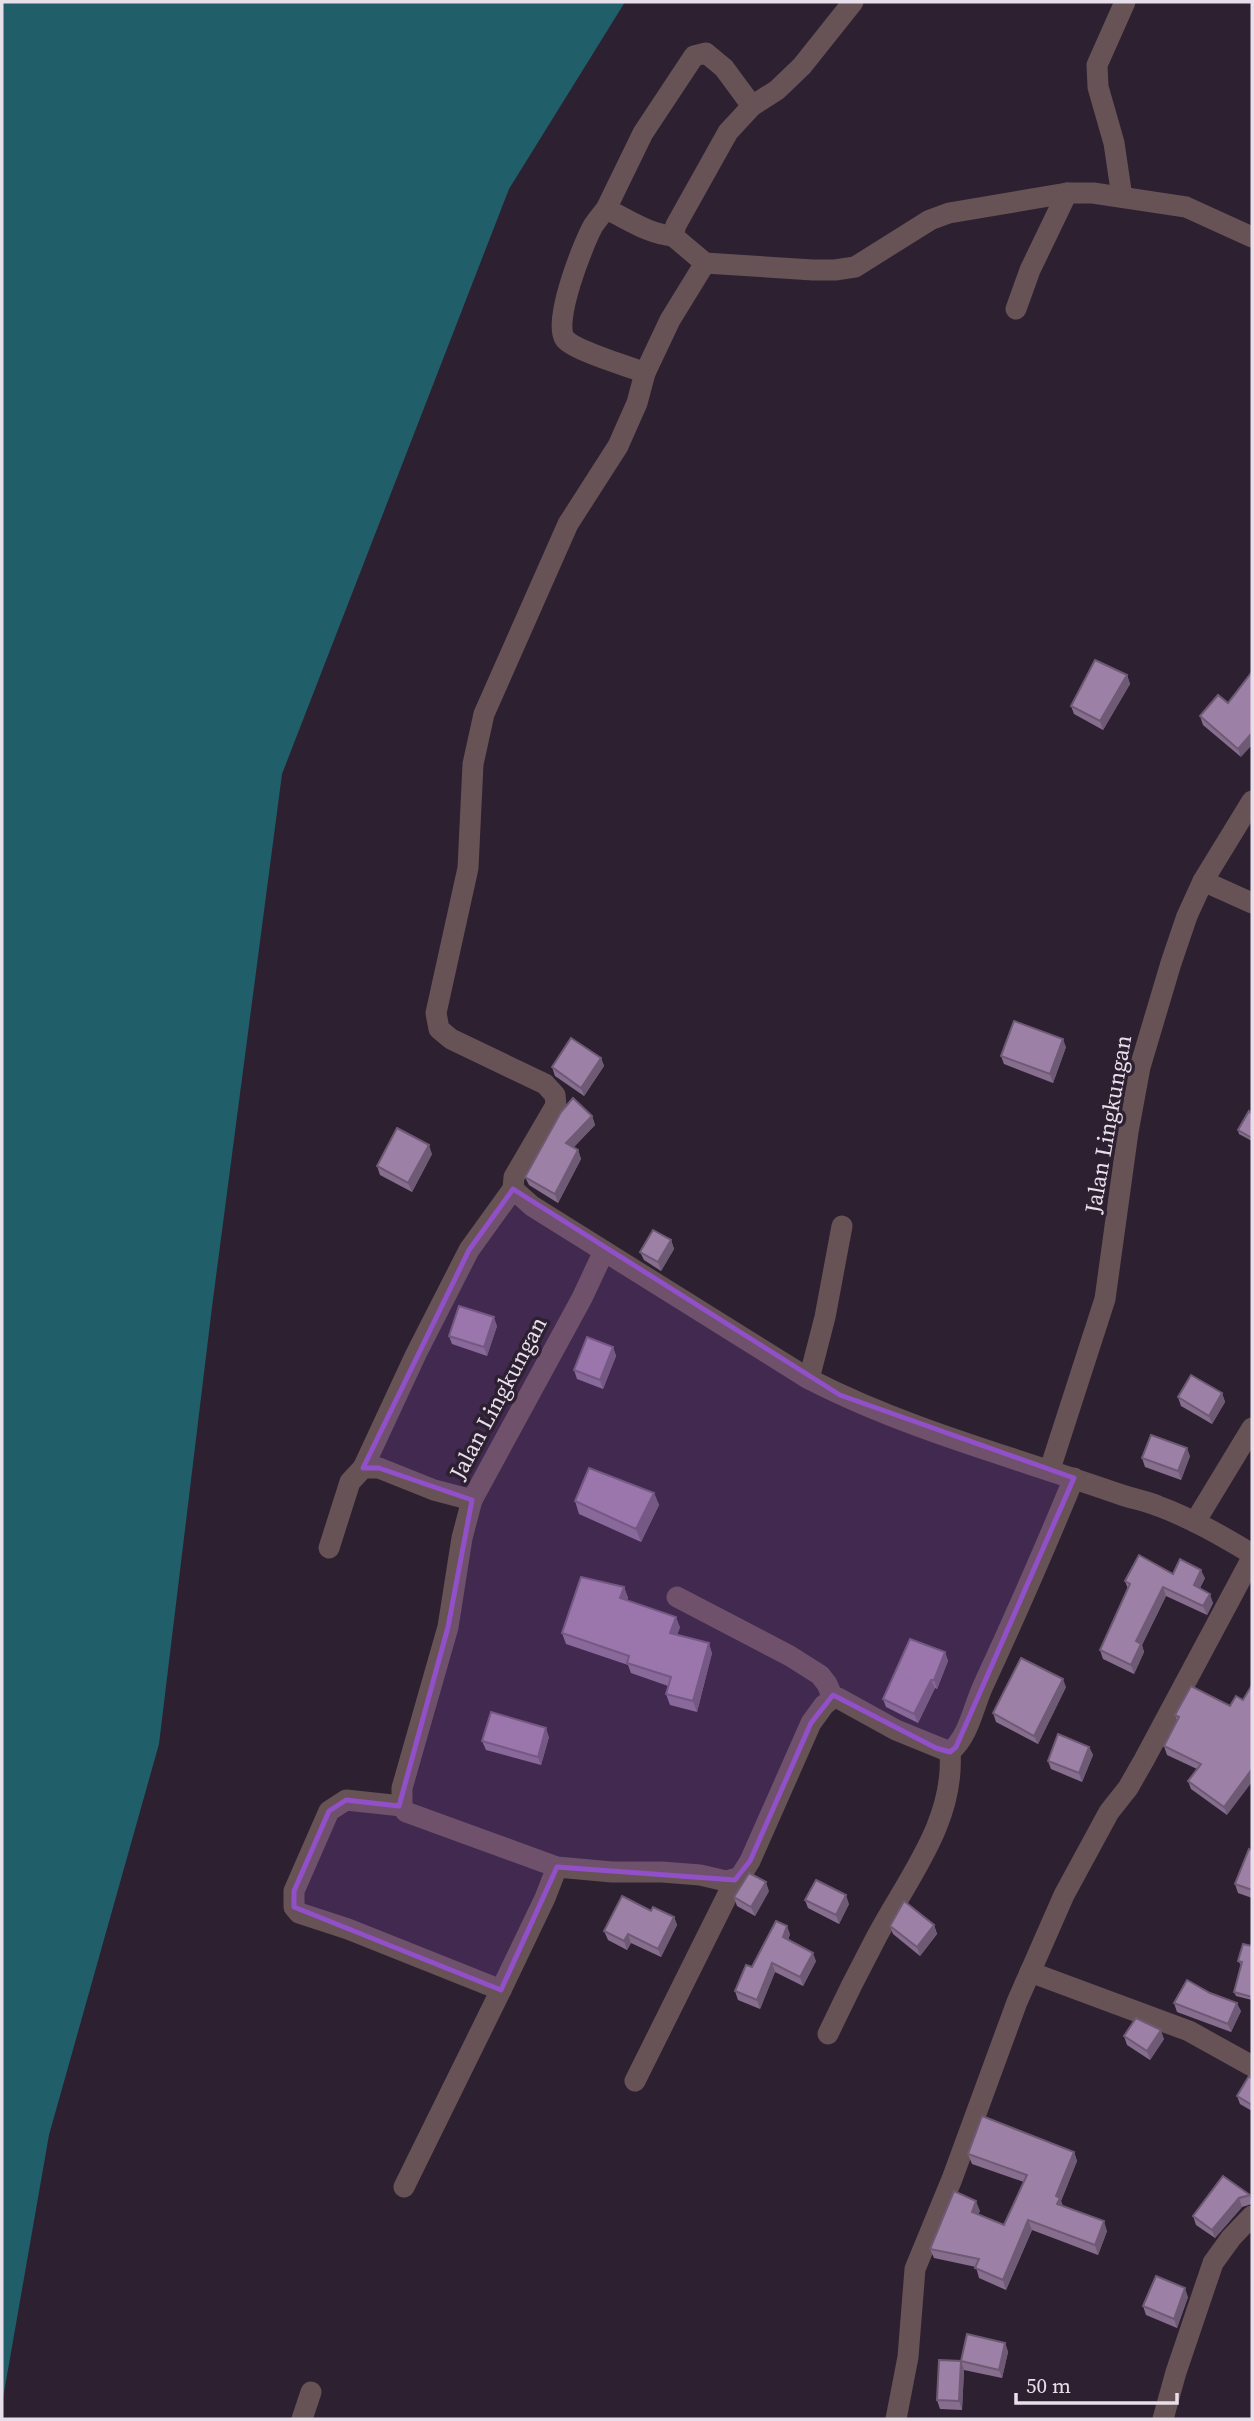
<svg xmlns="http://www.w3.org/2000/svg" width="1254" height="2421" viewBox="0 0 1254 2421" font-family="'Source Serif 4',serif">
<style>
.water{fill:#205e6a}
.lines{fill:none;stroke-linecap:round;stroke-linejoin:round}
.minor{stroke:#675255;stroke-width:21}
.wall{fill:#876e8f}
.shaded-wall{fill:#6e5a74}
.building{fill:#9d80a6;stroke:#6e5a74;stroke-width:2}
.marked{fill:#9150c8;fill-opacity:0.2;stroke:#9150c8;stroke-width:5;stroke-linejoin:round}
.labels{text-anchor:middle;stroke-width:7;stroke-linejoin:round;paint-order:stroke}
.street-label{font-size:23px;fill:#e7dfea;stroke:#2d2031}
</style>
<rect width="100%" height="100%" fill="#2d2031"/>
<!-- water -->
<path class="water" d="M2,2H625L509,189L282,774L212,1307L159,1744L49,2135L2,2404Z"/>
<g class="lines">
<!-- minor -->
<g class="minor">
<path d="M1122,197L1114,143L1098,87L1097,65L1125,2"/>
<path d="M606,209L643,133L694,56L706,53L724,68L752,106"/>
<path d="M705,263L813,270H835L855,267L930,220L949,213L1067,193H1093L1186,207L1252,237"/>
<path d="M1016,309L1030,270L1067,193"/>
<path d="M645,373C628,366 575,351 565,339C552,323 583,244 593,226C597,220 602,214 606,209C628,219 648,234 673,236"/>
<path d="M1203,881L1252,903"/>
<path d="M513,1189L532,1206L809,1379C908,1430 1017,1458 1122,1495C1134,1499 1146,1501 1158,1506C1191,1518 1222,1536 1252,1554"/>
<path d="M809,1379L825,1317L842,1226"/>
<path d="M363,1468L416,1354L469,1250L513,1189L514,1177L556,1105L555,1095L545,1084L451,1039L439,1029L436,1013L468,868L473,764L484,714L568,524L618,446L637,403L645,373L670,320L705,263L673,236L676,225L728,132L752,106L777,90L802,66L853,2"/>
<path d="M1050,1469L1105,1299L1128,1132L1140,1067L1171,963L1187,916L1203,881L1252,801"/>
<path d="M472,1500L462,1538L448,1627L402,1788V1806L406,1812L557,1867L612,1872H662L700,1875L726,1881L740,1877L750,1861L811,1723L824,1705L833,1698"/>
<path d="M1195,1522L1252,1428"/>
<path d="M329,1548L350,1482L363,1468H379L434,1490L472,1500L582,1298L604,1251"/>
<path d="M677,1597L790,1656L820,1675L827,1684L833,1698H838L896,1730L950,1752"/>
<path d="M950,1752C969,1736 973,1708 983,1686C1015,1617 1045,1548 1074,1478"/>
<path d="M402,1806L346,1800L329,1811L294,1891V1907L299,1913L348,1929L501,1990"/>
<path d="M1030,1972L1189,2031L1252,2066"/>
<path d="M828,2034C843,2002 859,1970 876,1938C907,1879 955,1822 950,1752"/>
<path d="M635,2081L735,1880"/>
<path d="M404,2187L501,1990L545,1898L557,1867"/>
<path d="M302,2419L311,2392"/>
<path d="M896,2419L908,2357L915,2269L952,2179L1017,2002L1064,1895L1109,1812L1128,1788L1144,1760L1252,1558"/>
<path d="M1163,2419L1176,2372L1213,2263L1231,2238L1252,2216"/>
</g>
</g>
<!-- wall -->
<g class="wall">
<path d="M1127,675L1130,684L1103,730L1074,714L1071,706Z"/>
<path d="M1228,703L1241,757L1203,725L1200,716Z"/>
<path d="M1066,1047L1053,1083L1004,1064L1001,1056Z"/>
<path d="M601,1058L604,1066L584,1096L555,1076L552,1067Z"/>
<path d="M1252,1114V1141L1239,1134L1238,1130Z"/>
<path d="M592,1116L595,1125L573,1148L578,1150L581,1159L558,1203L529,1185L525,1177Z"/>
<path d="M432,1154L412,1192L380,1175L377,1166Z"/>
<path d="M671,1240L674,1249L661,1271L644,1260L640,1252Z"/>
<path d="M497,1326L487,1356L452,1344L449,1336Z"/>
<path d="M613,1347L616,1356L603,1389L577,1379L574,1370Z"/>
<path d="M1222,1393L1225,1402L1212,1424L1181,1406L1178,1397Z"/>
<path d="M1190,1456L1181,1480L1145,1467L1142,1458Z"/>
<path d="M654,1493L659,1505L641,1542L579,1514L575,1501Z"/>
<path d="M1173,1574L1205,1578L1200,1588L1213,1603L1207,1615L1166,1596L1142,1645L1144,1652L1134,1674L1103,1659L1100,1650L1128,1589L1125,1581Z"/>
<path d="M624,1587L628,1598L627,1601L680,1627L677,1635L712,1653L697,1712L670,1705L666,1694L668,1686L631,1673L628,1665L566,1644L562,1633Z"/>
<path d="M945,1652L948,1661L937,1689L935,1688L918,1723L886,1707L883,1699Z"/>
<path d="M1066,1687L1038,1744L996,1722L993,1713Z"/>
<path d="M1243,1700L1227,1815L1191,1789L1188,1781L1197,1769L1167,1755L1164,1746L1177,1720L1175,1715L1230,1706Z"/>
<path d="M549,1737L541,1765L486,1750L482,1741Z"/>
<path d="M1089,1747L1093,1755L1082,1782L1051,1769L1048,1761Z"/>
<path d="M1252,1851V1898L1238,1893L1235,1884Z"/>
<path d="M769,1891L755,1916L737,1906L734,1897Z"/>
<path d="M805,1900L849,1904L839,1924L808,1908Z"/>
<path d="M674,1917L677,1925L661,1957L631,1943L627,1950L608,1940L604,1931Z"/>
<path d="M934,1925L937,1934L920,1956L893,1934L890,1926Z"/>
<path d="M790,1934L788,1940L816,1961L803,1986L775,1972L760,2009L738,2000L735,1991L752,1967Z"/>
<path d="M1252,1946V2000L1236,1996L1234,1992L1241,1965L1238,1961Z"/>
<path d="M1174,2003L1241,2011L1231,2032L1177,2012Z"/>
<path d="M1124,2036L1164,2039L1150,2060L1127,2045Z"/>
<path d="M1252,2079V2111L1240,2104L1237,2096Z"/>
<path d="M1074,2152L1077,2161L1061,2201L1063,2206L1107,2231L1098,2255L1032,2230L1006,2290L979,2278L976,2267L934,2258L930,2249L980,2211L978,2214L1004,2225L1024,2182L972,2164L968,2154Z"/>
<path d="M1250,2195L1252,2204L1242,2207L1215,2238L1196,2225L1193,2216Z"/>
<path d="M1188,2297L1177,2328L1146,2315L1143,2306Z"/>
<path d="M1005,2343L1008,2352L1002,2378L964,2370L962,2410L940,2409L937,2400L961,2361Z"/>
</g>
<!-- shaded-wall -->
<g class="shaded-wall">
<path d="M1127,675L1130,684L1103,730L1100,721Z"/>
<path d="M1252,733V745L1241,757L1238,749Z"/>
<path d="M1063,1039L1066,1047L1053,1083L1050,1074Z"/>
<path d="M601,1058L604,1066L584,1096L581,1088Z"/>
<path d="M592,1116L595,1125L569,1152L566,1143Z"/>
<path d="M429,1145L432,1154L412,1192L408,1183Z"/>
<path d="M578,1150L581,1159L558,1203L555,1194Z"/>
<path d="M671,1240L674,1249L661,1271L658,1262Z"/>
<path d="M494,1317L497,1326L487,1356L484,1347Z"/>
<path d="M613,1347L616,1356L603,1389L600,1380Z"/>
<path d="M1222,1393L1225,1402L1212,1424L1209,1416Z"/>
<path d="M1187,1448L1190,1456L1181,1480L1178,1471Z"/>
<path d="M654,1493L659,1505L641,1542L636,1529Z"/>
<path d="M1201,1570L1205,1578L1197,1594L1194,1585Z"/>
<path d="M624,1587L628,1598L624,1609L620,1598Z"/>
<path d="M1163,1587L1166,1596L1142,1645L1144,1652L1134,1674L1131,1665L1136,1641Z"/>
<path d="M1210,1594L1213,1603L1207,1615L1203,1606Z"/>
<path d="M676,1617L680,1627L674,1644L670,1633Z"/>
<path d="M709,1643L712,1653L697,1712L693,1701Z"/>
<path d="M945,1652L948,1661L937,1689L934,1680Z"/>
<path d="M1063,1679L1066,1687L1038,1744L1034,1736Z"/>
<path d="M931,1680L935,1688L918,1723L914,1714Z"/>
<path d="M546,1728L549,1737L541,1765L538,1757Z"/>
<path d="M1089,1747L1093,1755L1082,1782L1079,1773Z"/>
<path d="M1252,1769V1782L1227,1815L1224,1807Z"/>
<path d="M766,1882L769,1891L755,1916L751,1907Z"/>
<path d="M846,1895L849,1904L839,1924L836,1915Z"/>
<path d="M674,1917L677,1925L661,1957L658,1949Z"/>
<path d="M934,1925L937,1934L920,1956L917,1947Z"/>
<path d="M787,1926L790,1934L786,1946L783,1937Z"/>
<path d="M628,1934L631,1943L627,1950L624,1941Z"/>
<path d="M813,1953L816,1961L803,1986L800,1977Z"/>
<path d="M772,1963L775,1972L760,2009L757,2000Z"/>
<path d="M1237,2003L1241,2011L1231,2032L1228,2024Z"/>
<path d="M1161,2030L1164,2039L1150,2060L1147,2051Z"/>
<path d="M1074,2152L1077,2161L1061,2201L1063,2207L1061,2213L1056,2196Z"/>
<path d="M1239,2198L1242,2207L1215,2238L1212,2230Z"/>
<path d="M976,2201L980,2211L975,2221L972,2212Z"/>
<path d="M1028,2220L1032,2230L1006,2290L1003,2280Z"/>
<path d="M1104,2221L1107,2231L1098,2255L1095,2245Z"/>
<path d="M1185,2288L1188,2297L1177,2328L1174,2319Z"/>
<path d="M1005,2343L1008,2352L1002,2378L999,2370Z"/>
<path d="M961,2361L964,2370L962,2410L959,2401Z"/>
</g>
<!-- building -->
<g class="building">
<path d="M1095,660L1127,675L1100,721L1071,706Z"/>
<path d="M1252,672V733L1238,749L1200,716L1218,695L1228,703Z"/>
<path d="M1014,1021L1063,1039L1050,1074L1001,1056Z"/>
<path d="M571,1038L601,1058L581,1088L552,1067Z"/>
<path d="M573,1098L592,1116L566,1143L578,1150L555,1194L525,1177L561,1112Z"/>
<path d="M1249,1111L1252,1114V1138L1238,1130Z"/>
<path d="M397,1128L429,1145L408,1183L377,1166Z"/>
<path d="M653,1230L671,1240L658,1262L640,1252Z"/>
<path d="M459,1306L494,1317L484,1347L449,1336Z"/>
<path d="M587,1337L613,1347L600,1380L574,1370Z"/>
<path d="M1191,1375L1222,1393L1209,1416L1178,1397Z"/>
<path d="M1151,1435L1187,1448L1178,1471L1142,1458Z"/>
<path d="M589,1468L654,1493L636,1529L575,1501Z"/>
<path d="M1139,1555L1173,1574L1180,1559L1201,1570L1194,1585L1210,1594L1203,1606L1163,1587L1136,1641L1141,1644L1131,1665L1100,1650L1130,1584L1125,1581Z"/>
<path d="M581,1577L624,1587L620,1598L676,1617L670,1633L709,1643L693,1701L666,1694L671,1677L627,1663L629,1656L562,1633Z"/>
<path d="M910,1639L945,1652L934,1680H931L914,1714L883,1699Z"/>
<path d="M1021,1658L1063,1679L1034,1736L993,1713Z"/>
<path d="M1252,1685V1769L1224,1807L1188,1781L1201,1764L1164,1746L1179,1717L1175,1715L1191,1686L1230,1706L1236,1696L1243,1700Z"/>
<path d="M491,1712L546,1728L538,1757L482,1741Z"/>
<path d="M1058,1734L1089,1747L1079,1773L1048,1761Z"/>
<path d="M1249,1849L1252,1851V1890L1235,1884Z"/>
<path d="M749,1873L766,1882L751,1907L734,1897Z"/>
<path d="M816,1880L846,1895L836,1915L805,1900Z"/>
<path d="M622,1896L651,1911L653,1907L674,1917L658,1949L628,1934L624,1941L604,1931Z"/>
<path d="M904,1901L934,1925L917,1947L890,1926Z"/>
<path d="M776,1921L787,1926L783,1937L813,1953L800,1977L772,1963L757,2000L735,1991L746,1965L752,1967Z"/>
<path d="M1243,1944L1252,1946V1997L1234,1992L1242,1962L1238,1961Z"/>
<path d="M1187,1980L1210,1993L1237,2003L1228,2024L1174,2003Z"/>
<path d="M1136,2018L1161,2030L1147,2051L1124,2036Z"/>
<path d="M1249,2076L1252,2079V2105L1237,2096Z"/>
<path d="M982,2116L1074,2152L1056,2196L1060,2198L1057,2204L1104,2221L1095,2245L1028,2220L1003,2280L975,2268L979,2259L930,2249L954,2191L976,2201L972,2212L1004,2225L1027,2175L968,2154Z"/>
<path d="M1223,2176L1250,2195L1239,2198L1212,2230L1193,2216Z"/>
<path d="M1156,2276L1185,2288L1174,2319L1143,2306Z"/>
<path d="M967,2334L1005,2343L999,2370L961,2361Z"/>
<path d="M939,2360L961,2361L959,2401L937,2400Z"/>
</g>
<!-- marked area -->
<path class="marked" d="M513,1189L840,1395L1074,1478L956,1747L950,1752L936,1748L833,1695L811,1723L750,1861L735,1880L557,1867L501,1990L294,1907V1891L329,1811L346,1800L399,1806L448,1627L472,1500L379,1468H363L469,1250Z"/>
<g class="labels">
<!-- street labels -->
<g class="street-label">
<text transform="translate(1108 1124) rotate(-80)" y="8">Jalan Lingkungan</text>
<text transform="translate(498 1398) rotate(-62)" y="8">Jalan Lingkungan</text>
</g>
</g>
<!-- border -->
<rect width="1254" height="2421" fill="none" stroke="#e7dfea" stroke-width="7"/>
<!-- scale -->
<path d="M1016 2393v10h161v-10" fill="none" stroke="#e7dfea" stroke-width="3.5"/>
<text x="1026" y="2393" font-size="21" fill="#e7dfea" stroke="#2d2031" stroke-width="5" paint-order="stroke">50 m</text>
</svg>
